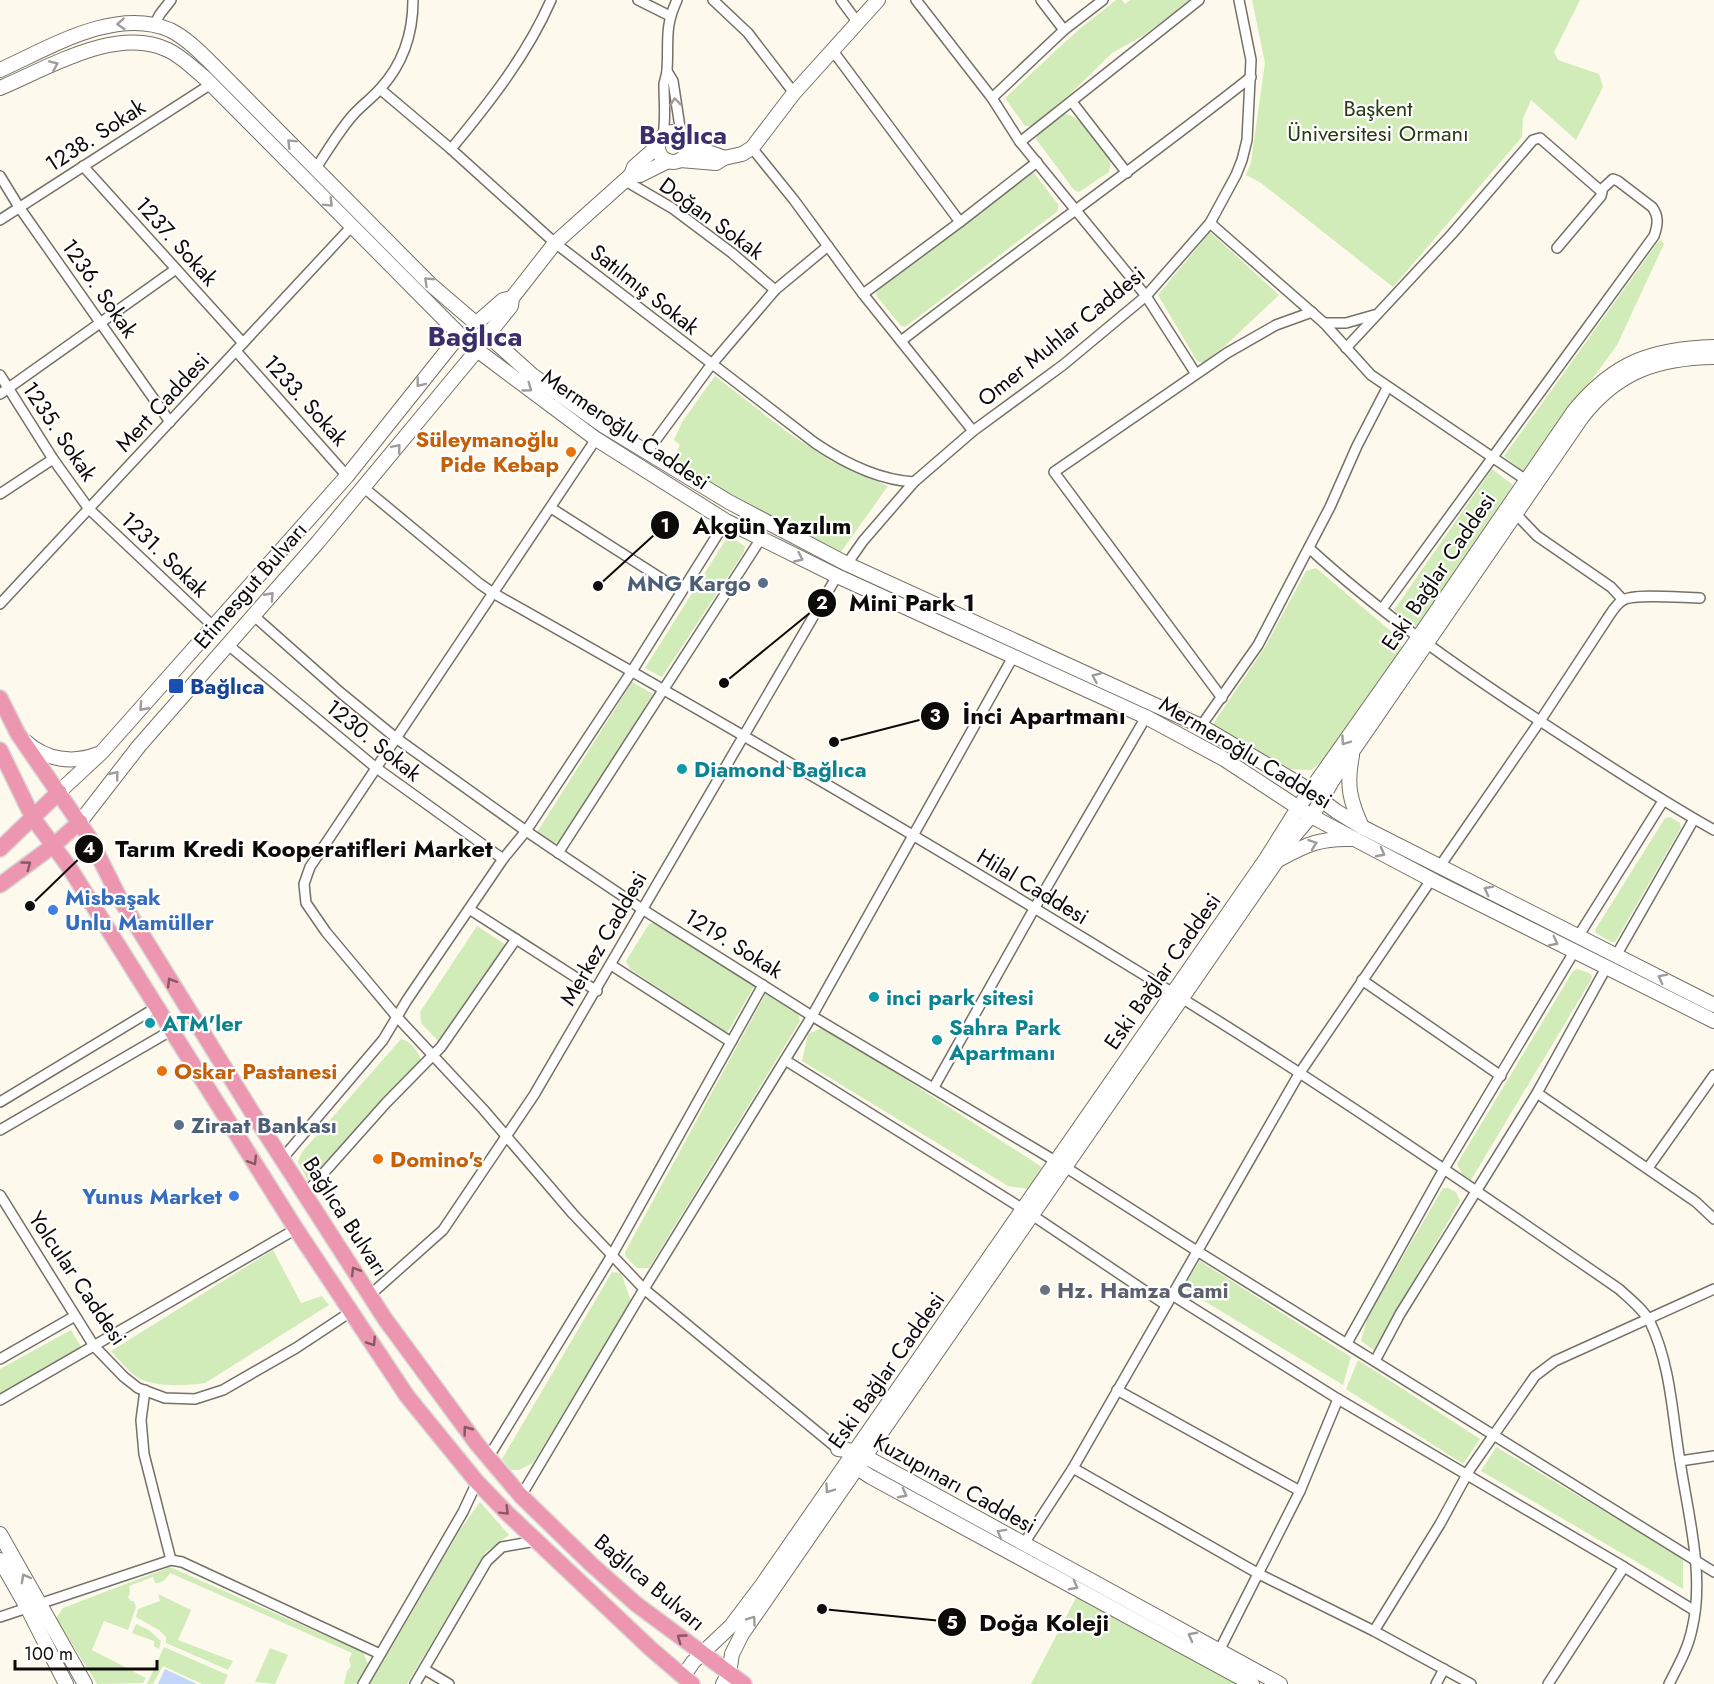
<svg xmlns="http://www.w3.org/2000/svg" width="1714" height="1684" viewBox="0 0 1714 1684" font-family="Jost,sans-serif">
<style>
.green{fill:#d1ecb9}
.water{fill:#c5d7f8}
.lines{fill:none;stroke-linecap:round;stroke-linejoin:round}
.street-casing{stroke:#767167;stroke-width:12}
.secondary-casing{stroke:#767167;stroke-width:16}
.primary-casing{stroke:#d8d8d7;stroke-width:18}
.street{stroke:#fff;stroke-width:9}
.secondary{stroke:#fff;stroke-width:14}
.primary{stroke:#ec97af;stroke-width:15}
.oneway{stroke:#9e9d9c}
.oneway2{stroke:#885864}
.food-dot{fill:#e8710a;stroke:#fff;stroke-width:2}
.service-dot{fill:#5c6f8a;stroke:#fff;stroke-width:2}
.transit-dot{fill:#1a4fb4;stroke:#fff;stroke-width:2}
.culture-dot{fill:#0f9aa8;stroke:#fff;stroke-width:2}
.shop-dot{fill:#3f7fe0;stroke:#fff;stroke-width:2}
.worship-dot{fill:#6b7280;stroke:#fff;stroke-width:2}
.labels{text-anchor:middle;stroke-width:4.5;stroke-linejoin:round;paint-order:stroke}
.park-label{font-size:22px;fill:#263910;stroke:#fff}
.street-label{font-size:22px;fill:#0d0b08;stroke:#fff}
.food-label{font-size:22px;font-weight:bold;fill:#c56008;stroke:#fff;text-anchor:start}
.service-label{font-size:22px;font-weight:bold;fill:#4e5e75;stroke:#fff;text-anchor:end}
.transit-label{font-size:22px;font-weight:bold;fill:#164399;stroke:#fff;text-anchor:start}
.culture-label{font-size:22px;font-weight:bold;fill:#0d838f;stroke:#fff;text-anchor:start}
.shop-label{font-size:22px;font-weight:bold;fill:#366cbe;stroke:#fff;text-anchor:start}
.worship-label{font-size:22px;font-weight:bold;fill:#5b616d;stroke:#fff;text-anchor:start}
.quarter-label{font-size:26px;font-weight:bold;fill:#3a2f6b;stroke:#fff}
.district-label{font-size:28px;font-weight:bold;fill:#3a2f6b;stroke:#fff}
.leader{fill:none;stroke:#0d0b08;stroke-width:2}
.callout-dot{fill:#0d0b08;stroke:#fff;stroke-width:2}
.mark-label{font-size:18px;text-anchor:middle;font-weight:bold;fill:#fff}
.callout-label{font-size:24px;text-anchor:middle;font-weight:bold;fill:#0d0b08;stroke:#fff;stroke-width:4.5;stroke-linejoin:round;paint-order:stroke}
</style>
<rect width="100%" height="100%" fill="#fef9ed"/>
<!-- green -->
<g class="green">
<path d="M1116,0H1122L1125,4L1130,0H1190L1144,35L1112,53L1069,95L1032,126H1025L1005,98L1077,31Z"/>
<path d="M1252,0H1580L1554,52L1558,60L1599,74L1603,87L1576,140L1531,100L1523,118L1522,137L1393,287L1261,183L1246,175L1251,162L1265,63Z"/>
<path d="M1064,114C1080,113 1101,148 1111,161L1109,172L1079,192L1074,190L1036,139L1038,134Z"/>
<path d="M1030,173H1034L1058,204V211L905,327L901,326L876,295L877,290Z"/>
<path d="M1210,232L1279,295L1226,345L1203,363L1197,361L1158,295Z"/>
<path d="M1662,240L1664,244L1617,345L1524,472L1504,456L1658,242Z"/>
<path d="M715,376L787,432L831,461L888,486L841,552L807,537L671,462L680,445L674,440L682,422Z"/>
<path d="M1492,469L1513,485L1417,627L1394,610Z"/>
<path d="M728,536L745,546L744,552L662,677L645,668Z"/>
<path d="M1316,568L1399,638L1402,648L1330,755L1311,770L1290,769L1213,724L1265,647L1306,571Z"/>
<path d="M632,682L653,694L564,836L556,843L536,834Z"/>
<path d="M1670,817L1680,823L1681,828L1615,942H1611L1596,933L1595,930L1665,818Z"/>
<path d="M656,922L755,985L727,1033L630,969L626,961L649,924Z"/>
<path d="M477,926L506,945L439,1042L421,1023L420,1012Z"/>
<path d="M1577,969L1589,973L1592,976L1591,980L1471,1180L1462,1174L1457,1164L1573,971Z"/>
<path d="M766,993L798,1012L800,1021L649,1268H637L626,1257L625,1252Z"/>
<path d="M824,1027L1042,1167L1028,1189L1008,1186L802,1061L808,1034Z"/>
<path d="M401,1039C411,1041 417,1051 421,1059L309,1182L298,1162L302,1152Z"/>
<path d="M1443,1188H1448L1456,1192L1460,1201L1374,1350L1361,1341L1368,1316Z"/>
<path d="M273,1250L301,1303L322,1296L329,1305L205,1383C186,1386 150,1388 134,1375C126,1368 118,1359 111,1351Z"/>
<path d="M1200,1261L1351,1357L1343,1385L1183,1288Z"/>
<path d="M612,1272L621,1273L631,1301L533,1463L519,1470H511L502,1459Z"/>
<path d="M71,1330L83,1350L0,1398V1369Z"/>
<path d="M1358,1360L1480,1439L1463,1464L1346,1389Z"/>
<path d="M1496,1447L1683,1558V1589L1481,1471Z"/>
<path d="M480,1502L509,1535L486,1552L407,1684H370L460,1530Z"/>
<path d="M170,1567L363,1652L368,1664L356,1684H344L347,1671L351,1666L349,1659L352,1653L170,1573C166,1579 163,1583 155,1583L153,1577L129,1586L130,1592L128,1597L131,1601H134L136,1607L128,1630L104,1621L92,1650L146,1678L143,1683L97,1684L56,1618L63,1608Z"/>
<path d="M158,1594L191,1610L178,1640L233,1661L228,1670L166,1643V1637L159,1630L136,1617L138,1609L160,1601Z"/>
<path d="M1078,1594L1241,1684H1031Z"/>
<path d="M136,1624L149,1630L161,1641L159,1649L154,1646V1641L132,1633Z"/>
<path d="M164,1647L228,1675L224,1684H202L163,1666L153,1684H147Z"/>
<path d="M270,1648L288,1655L275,1684L255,1682Z"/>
</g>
<!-- water -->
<path class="water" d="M165,1669L197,1684H158Z"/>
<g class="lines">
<defs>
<g id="street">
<path d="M551,0C527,55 489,103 451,149L555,243L815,443C843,462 879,480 914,482"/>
<path d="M638,0L670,16"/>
<path d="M713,0L748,33L794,93"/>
<path d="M841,0L858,23"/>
<path d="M916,0L992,98L1020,142L1146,296L1196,374"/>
<path d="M1041,0L1064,30"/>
<path d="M154,25L160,14L171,0"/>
<path d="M833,51L960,222L1037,162"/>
<path d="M667,71L673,81L681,134"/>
<path d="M380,89L451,149"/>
<path d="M992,98L1064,30L1103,0"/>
<path d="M1072,102L1127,173"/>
<path d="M663,136C666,117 664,102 664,84C665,79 667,74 667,70C669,41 664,28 677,0"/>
<path d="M1020,142L1199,0"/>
<path d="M752,148L794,200L863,294L973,431"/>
<path d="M83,166L243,343"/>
<path d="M316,168C328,150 339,131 353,115C361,106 372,98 380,89C403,64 413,33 413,0"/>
<path d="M0,176L19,207L170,422"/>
<path d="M624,180L672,208L732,253L775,290"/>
<path d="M0,220L211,84"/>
<path d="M1210,223L1324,323L1371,375L1529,482"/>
<path d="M863,294L960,222"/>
<path d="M1324,323H1346L1374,315"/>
<path d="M901,341C1016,252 1136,168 1251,77"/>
<path d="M1346,348L1452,234L1533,140L1540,138L1602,192L1601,196L1557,248"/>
<path d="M236,351L347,476"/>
<path d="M0,375L53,459L89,509L214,627"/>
<path d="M0,394L176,269"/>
<path d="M596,439L310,867L304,884L306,903L326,932L397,1017L483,1109L573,1214L644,1289L838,1449"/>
<path d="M647,452L711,365L775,290L828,246"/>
<path d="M363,487L480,584L493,593C721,721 947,853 1170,991C1323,1085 1471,1187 1619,1289C1630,1299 1643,1309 1650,1322C1671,1366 1672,1414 1680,1461C1688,1515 1705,1575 1692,1629C1688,1649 1678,1666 1669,1684"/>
<path d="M0,494L53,459"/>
<path d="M551,508L681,591"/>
<path d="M1515,513L1537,536L1611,587L1623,600"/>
<path d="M1309,548C1381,614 1462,670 1543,723C1600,760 1655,797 1714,830"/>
<path d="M847,564L863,541L914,482L973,431L1063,365L1146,296L1210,223L1236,175L1242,160L1247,140L1251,60L1239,0"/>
<path d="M0,604L352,226"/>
<path d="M1382,609L1654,236C1658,225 1659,216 1652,207L1618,181L1613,179L1601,190"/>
<path d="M253,615L341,693L396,738L526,831L642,909L812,1016L1062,1165L1197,1251L1714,1572"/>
<path d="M227,644L375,767L503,859"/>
<path d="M1222,698L1054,472L1227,353L1276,325L1312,312"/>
<path d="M1201,726L1258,645L1330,507L1357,446L1387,388"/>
<path d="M558,853L760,540"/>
<path d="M1440,866L1540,721L1607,619C1611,613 1616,604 1623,600C1635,593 1684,598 1700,598"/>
<path d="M469,909L597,991"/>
<path d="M1579,935L1663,801"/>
<path d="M1617,954L1694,819"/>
<path d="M611,965L731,1042"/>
<path d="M1362,980L1501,1076"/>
<path d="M785,1060L1023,1209L1166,1305"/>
<path d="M934,1087L1034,909L1146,717"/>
<path d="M1537,1093L1696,1202L1714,1219"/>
<path d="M0,1102L157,1007"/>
<path d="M0,1130L172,1030"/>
<path d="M282,1159L383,1040L407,1000L503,859L526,831L632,671L726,521"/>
<path d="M1648,1168L1714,1075"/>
<path d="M305,1194L386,1103L441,1047L516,939"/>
<path d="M0,1195L94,1346L124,1377L138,1388L165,1398L195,1399L223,1390L296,1348L352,1311"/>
<path d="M370,1295L443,1230L534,1095L837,576"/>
<path d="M1172,1295L1338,1399L1624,1567L1695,1611"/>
<path d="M1347,1343L1444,1169L1574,952"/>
<path d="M0,1359L75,1316"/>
<path d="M1375,1361L1400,1314L1537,1093L1606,968"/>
<path d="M145,1390L141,1420L144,1454L171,1560"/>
<path d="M1117,1390L1300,1491"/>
<path d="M0,1400L296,1229"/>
<path d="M488,1458L612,1255L763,985"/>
<path d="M1680,1461L1714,1456"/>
<path d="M1073,1468L1259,1574L1374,1631L1471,1684"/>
<path d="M521,1496L644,1289L812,1016L1013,657"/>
<path d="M1023,1545L1073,1468L1299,1074L1431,880"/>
<path d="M0,1617L171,1560L182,1562L380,1654"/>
<path d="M1374,1631L1440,1524L1470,1469L1535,1376L1555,1361L1714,1289"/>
<path d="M1217,1655L1300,1491L1338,1399"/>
<path d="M424,1669L449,1684"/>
<path d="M363,1684L463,1512L477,1482"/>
<path d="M415,1684L487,1561L502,1547L536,1541"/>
<path d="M1436,1684L1444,1669"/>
<path d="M1548,1684L1624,1567"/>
</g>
<g id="secondary">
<path d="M0,70C49,48 116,6 170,30C188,39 202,54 216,68L430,284L472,320"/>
<path d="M0,88C48,68 117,25 168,50C181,56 194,69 205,78L458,333"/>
<circle cx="673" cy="147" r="15"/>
<path d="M687,144C699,151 712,152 724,158"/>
<path d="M680,160L716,163L724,158L742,154L752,148L794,93L878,0"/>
<path d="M631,175H640L668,161"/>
<path d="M479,321L503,300L512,298"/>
<path d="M490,332L511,306L512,298L555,243L631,175L634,167L658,146"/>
<path d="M491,338L532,375L604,426L729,502L847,564L1201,726L1301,785L1336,811L1362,827L1714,1005"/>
<path d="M481,353L596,439L726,521L837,576L1146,717L1224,759L1311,816L1436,882L1714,1021"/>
<path d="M26,742C46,760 73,764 98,754"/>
<path d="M1352,756C1346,785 1350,801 1362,827"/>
<path d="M59,792L102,752L347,476L457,338"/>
<path d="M80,822L139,746L318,542L473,355"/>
<path d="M1280,859C1307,844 1321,838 1352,839"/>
<path d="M838,1449L855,1451L1280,1684"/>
<path d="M851,1464L871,1477L1252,1684"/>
<path d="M0,1534L85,1684"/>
<path d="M0,1560L28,1609L66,1684"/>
<path d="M683,1677L693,1662L731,1626L762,1585L1266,859L1298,808L1418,638L1574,411C1614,362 1652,349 1714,347"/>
<path d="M723,1684L729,1673L732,1654L742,1634L1294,836L1315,811L1332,781L1582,417C1618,371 1658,358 1714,357"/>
</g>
<g id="primary">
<path d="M0,698L18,734L89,837L120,899L255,1117L385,1319L477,1444L521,1496L591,1564L636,1604L744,1684"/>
<path d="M0,750L33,818L69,867L296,1229L407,1396L477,1482L507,1513L651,1649L692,1684"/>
<path d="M0,849L59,792"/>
<path d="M0,885L54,845L80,822"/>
</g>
</defs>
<!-- street casing -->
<use href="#street" class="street-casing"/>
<!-- secondary casing -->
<use href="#secondary" class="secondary-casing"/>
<!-- primary casing -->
<use href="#primary" class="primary-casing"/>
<!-- street -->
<use href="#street" class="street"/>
<!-- secondary -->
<use href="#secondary" class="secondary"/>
<!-- primary -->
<use href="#primary" class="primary"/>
</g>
<!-- one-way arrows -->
<defs><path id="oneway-chevron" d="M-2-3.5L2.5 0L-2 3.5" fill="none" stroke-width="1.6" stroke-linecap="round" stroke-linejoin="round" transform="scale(1.5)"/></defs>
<g class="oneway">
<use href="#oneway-chevron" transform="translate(121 24) rotate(176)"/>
<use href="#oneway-chevron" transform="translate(54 65) rotate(-23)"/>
<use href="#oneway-chevron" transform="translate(675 102) rotate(-96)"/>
<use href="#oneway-chevron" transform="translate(291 143) rotate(-135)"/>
<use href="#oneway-chevron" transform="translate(329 203) rotate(45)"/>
<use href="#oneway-chevron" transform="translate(428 281) rotate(-136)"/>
<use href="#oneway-chevron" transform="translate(420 383) rotate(128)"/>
<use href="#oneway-chevron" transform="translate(528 388) rotate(36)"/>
<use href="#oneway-chevron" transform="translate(397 448) rotate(-50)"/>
<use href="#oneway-chevron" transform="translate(799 558) rotate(25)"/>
<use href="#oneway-chevron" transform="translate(270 596) rotate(-48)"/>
<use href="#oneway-chevron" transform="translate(1096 677) rotate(-156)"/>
<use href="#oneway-chevron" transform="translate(143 707) rotate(132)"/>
<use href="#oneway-chevron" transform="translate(1345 741) rotate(125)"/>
<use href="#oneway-chevron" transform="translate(115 775) rotate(-51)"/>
<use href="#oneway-chevron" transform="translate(1313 844) rotate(-19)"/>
<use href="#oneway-chevron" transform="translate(1381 853) rotate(28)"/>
<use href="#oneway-chevron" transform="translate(1488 890) rotate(-153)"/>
<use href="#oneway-chevron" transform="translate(1554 942) rotate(27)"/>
<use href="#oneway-chevron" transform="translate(1662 978) rotate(-153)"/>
<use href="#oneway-chevron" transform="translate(829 1489) rotate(125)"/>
<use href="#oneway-chevron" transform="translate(903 1494) rotate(28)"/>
<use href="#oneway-chevron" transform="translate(1001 1533) rotate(-151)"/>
<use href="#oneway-chevron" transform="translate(25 1578) rotate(-119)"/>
<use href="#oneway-chevron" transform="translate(1074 1586) rotate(28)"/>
<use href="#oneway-chevron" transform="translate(752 1620) rotate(-55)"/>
<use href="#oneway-chevron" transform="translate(1192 1636) rotate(-152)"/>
</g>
<g class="oneway2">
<use href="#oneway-chevron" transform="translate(27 865) rotate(-36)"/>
<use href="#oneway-chevron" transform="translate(171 982) rotate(-122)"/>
<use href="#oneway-chevron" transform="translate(253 1161) rotate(58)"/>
<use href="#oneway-chevron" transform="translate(355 1271) rotate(-122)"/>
<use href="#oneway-chevron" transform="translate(372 1342) rotate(57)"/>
<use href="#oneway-chevron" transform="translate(467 1430) rotate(-127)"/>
<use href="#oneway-chevron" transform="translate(505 1511) rotate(45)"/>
<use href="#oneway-chevron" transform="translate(681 1638) rotate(-144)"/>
</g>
<!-- markers -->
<g class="food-dot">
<circle cx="571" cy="452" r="6"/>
<circle cx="162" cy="1071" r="6"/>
<circle cx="378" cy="1159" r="6"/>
</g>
<g class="service-dot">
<circle cx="763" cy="583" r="6"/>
<circle cx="179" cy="1125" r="6"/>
</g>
<rect class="transit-dot" x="168" y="678" width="16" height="16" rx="3"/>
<g class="culture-dot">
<circle cx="682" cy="769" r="6"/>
<circle cx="874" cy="997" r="6"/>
<circle cx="150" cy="1023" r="6"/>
<circle cx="937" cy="1040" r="6"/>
</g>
<g class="shop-dot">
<circle cx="53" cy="910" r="6"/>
<circle cx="234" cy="1196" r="6"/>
</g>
<circle class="worship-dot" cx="1045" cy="1290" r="6"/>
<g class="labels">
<!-- park labels -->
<g class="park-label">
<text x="1378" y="116">Başkent<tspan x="1378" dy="25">Üniversitesi Ormanı</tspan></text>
</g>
<!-- street labels -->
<g class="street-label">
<text transform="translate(95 135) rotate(-33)" y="8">1238. Sokak</text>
<text transform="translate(712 218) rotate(36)" y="8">Doğan Sokak</text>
<text transform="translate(177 241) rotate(48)" y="8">1237. Sokak</text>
<text transform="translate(100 288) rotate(55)" y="8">1236. Sokak</text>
<text transform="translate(645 289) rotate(38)" y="8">Satılmış Sokak</text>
<text transform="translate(1061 336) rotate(-39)" y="8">Omer Muhlar Caddesi</text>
<text transform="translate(306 400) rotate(48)" y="8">1233. Sokak</text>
<text transform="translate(162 402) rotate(-47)" y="8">Mert Caddesi</text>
<text transform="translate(626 429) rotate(34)" y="8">Mermeroğlu Caddesi</text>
<text transform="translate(60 431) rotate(56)" y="8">1235. Sokak</text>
<text transform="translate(165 554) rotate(44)" y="8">1231. Sokak</text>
<text transform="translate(1438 571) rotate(-56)" y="8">Eski Bağlar Caddesi</text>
<text transform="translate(250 585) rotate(-49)" y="8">Etimesgut Bulvarı</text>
<text transform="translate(374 740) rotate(39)" y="8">1230. Sokak</text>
<text transform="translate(1246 752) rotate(31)" y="8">Mermeroğlu Caddesi</text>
<text transform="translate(1033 886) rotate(31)" y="8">Hilal Caddesi</text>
<text transform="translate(603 938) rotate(-60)" y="8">Merkez Caddesi</text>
<text transform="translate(734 943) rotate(32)" y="8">1219. Sokak</text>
<text transform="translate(1162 971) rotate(-55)" y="8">Eski Bağlar Caddesi</text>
<text transform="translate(346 1216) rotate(57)" y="8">Bağlıca Bulvarı</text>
<text transform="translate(78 1278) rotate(56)" y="8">Yolcular Caddesi</text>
<text transform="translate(886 1370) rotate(-55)" y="8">Eski Bağlar Caddesi</text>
<text transform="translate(955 1483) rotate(29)" y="8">Kuzupınarı Caddesi</text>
<text transform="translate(650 1582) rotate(40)" y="8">Bağlıca Bulvarı</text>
</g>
<!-- food labels -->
<g class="food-label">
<text x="559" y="447" text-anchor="end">Süleymanoğlu<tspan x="559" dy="25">Pide Kebap</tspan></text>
<text x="174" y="1079">Oskar Pastanesi</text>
<text x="390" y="1167">Domino's</text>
</g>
<!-- service labels -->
<g class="service-label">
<text x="751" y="591">MNG Kargo</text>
<text x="191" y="1133" text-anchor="start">Ziraat Bankası</text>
</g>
<!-- transit labels -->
<g class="transit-label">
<text x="190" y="694">Bağlıca</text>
</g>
<!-- culture labels -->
<g class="culture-label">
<text x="694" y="777">Diamond Bağlıca</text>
<text x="886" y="1005">inci park sitesi</text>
<text x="162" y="1031">ATM'ler</text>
<text x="949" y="1035">Sahra Park<tspan x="949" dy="25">Apartmanı</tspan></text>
</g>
<!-- shop labels -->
<g class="shop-label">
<text x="65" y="905">Misbaşak<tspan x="65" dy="25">Unlu Mamüller</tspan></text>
<text x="222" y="1204" text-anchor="end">Yunus Market</text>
</g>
<!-- worship labels -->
<g class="worship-label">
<text x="1057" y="1298">Hz. Hamza Cami</text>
</g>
<!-- quarter labels -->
<g class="quarter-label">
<text x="683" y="144">Bağlıca</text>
</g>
<!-- district labels -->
<g class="district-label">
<text x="475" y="346">Bağlıca</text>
</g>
</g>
<!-- callouts -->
<path class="leader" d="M598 586L665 525M724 683L822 603M834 742L935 716M30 906L89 849M822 1609L952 1622"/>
<g class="callout-dot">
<circle cx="598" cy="586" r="6"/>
<circle cx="724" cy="683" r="6"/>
<circle cx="834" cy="742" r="6"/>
<circle cx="30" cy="906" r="6"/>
<circle cx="822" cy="1609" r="6"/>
<circle cx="665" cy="525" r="15"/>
<circle cx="822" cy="603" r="15"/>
<circle cx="935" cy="716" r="15"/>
<circle cx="89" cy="849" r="15"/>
<circle cx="952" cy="1622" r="15"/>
</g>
<g class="mark-label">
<text x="665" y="532">1</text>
<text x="822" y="609">2</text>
<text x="935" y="722">3</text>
<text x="89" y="855">4</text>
<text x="952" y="1629">5</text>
</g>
<g class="callout-label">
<text x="772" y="534">Akgün Yazılım</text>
<text x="912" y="611">Mini Park 1</text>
<text x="1044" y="724">İnci Apartmanı</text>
<text x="304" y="857">Tarım Kredi Kooperatifleri Market</text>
<text x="1044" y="1631">Doğa Koleji</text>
</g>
<!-- scale -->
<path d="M15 1660v9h142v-9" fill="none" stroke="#0d0b08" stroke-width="3"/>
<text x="24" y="1660" font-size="18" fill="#0d0b08" stroke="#ffffff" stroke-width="4.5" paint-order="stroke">100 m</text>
</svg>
